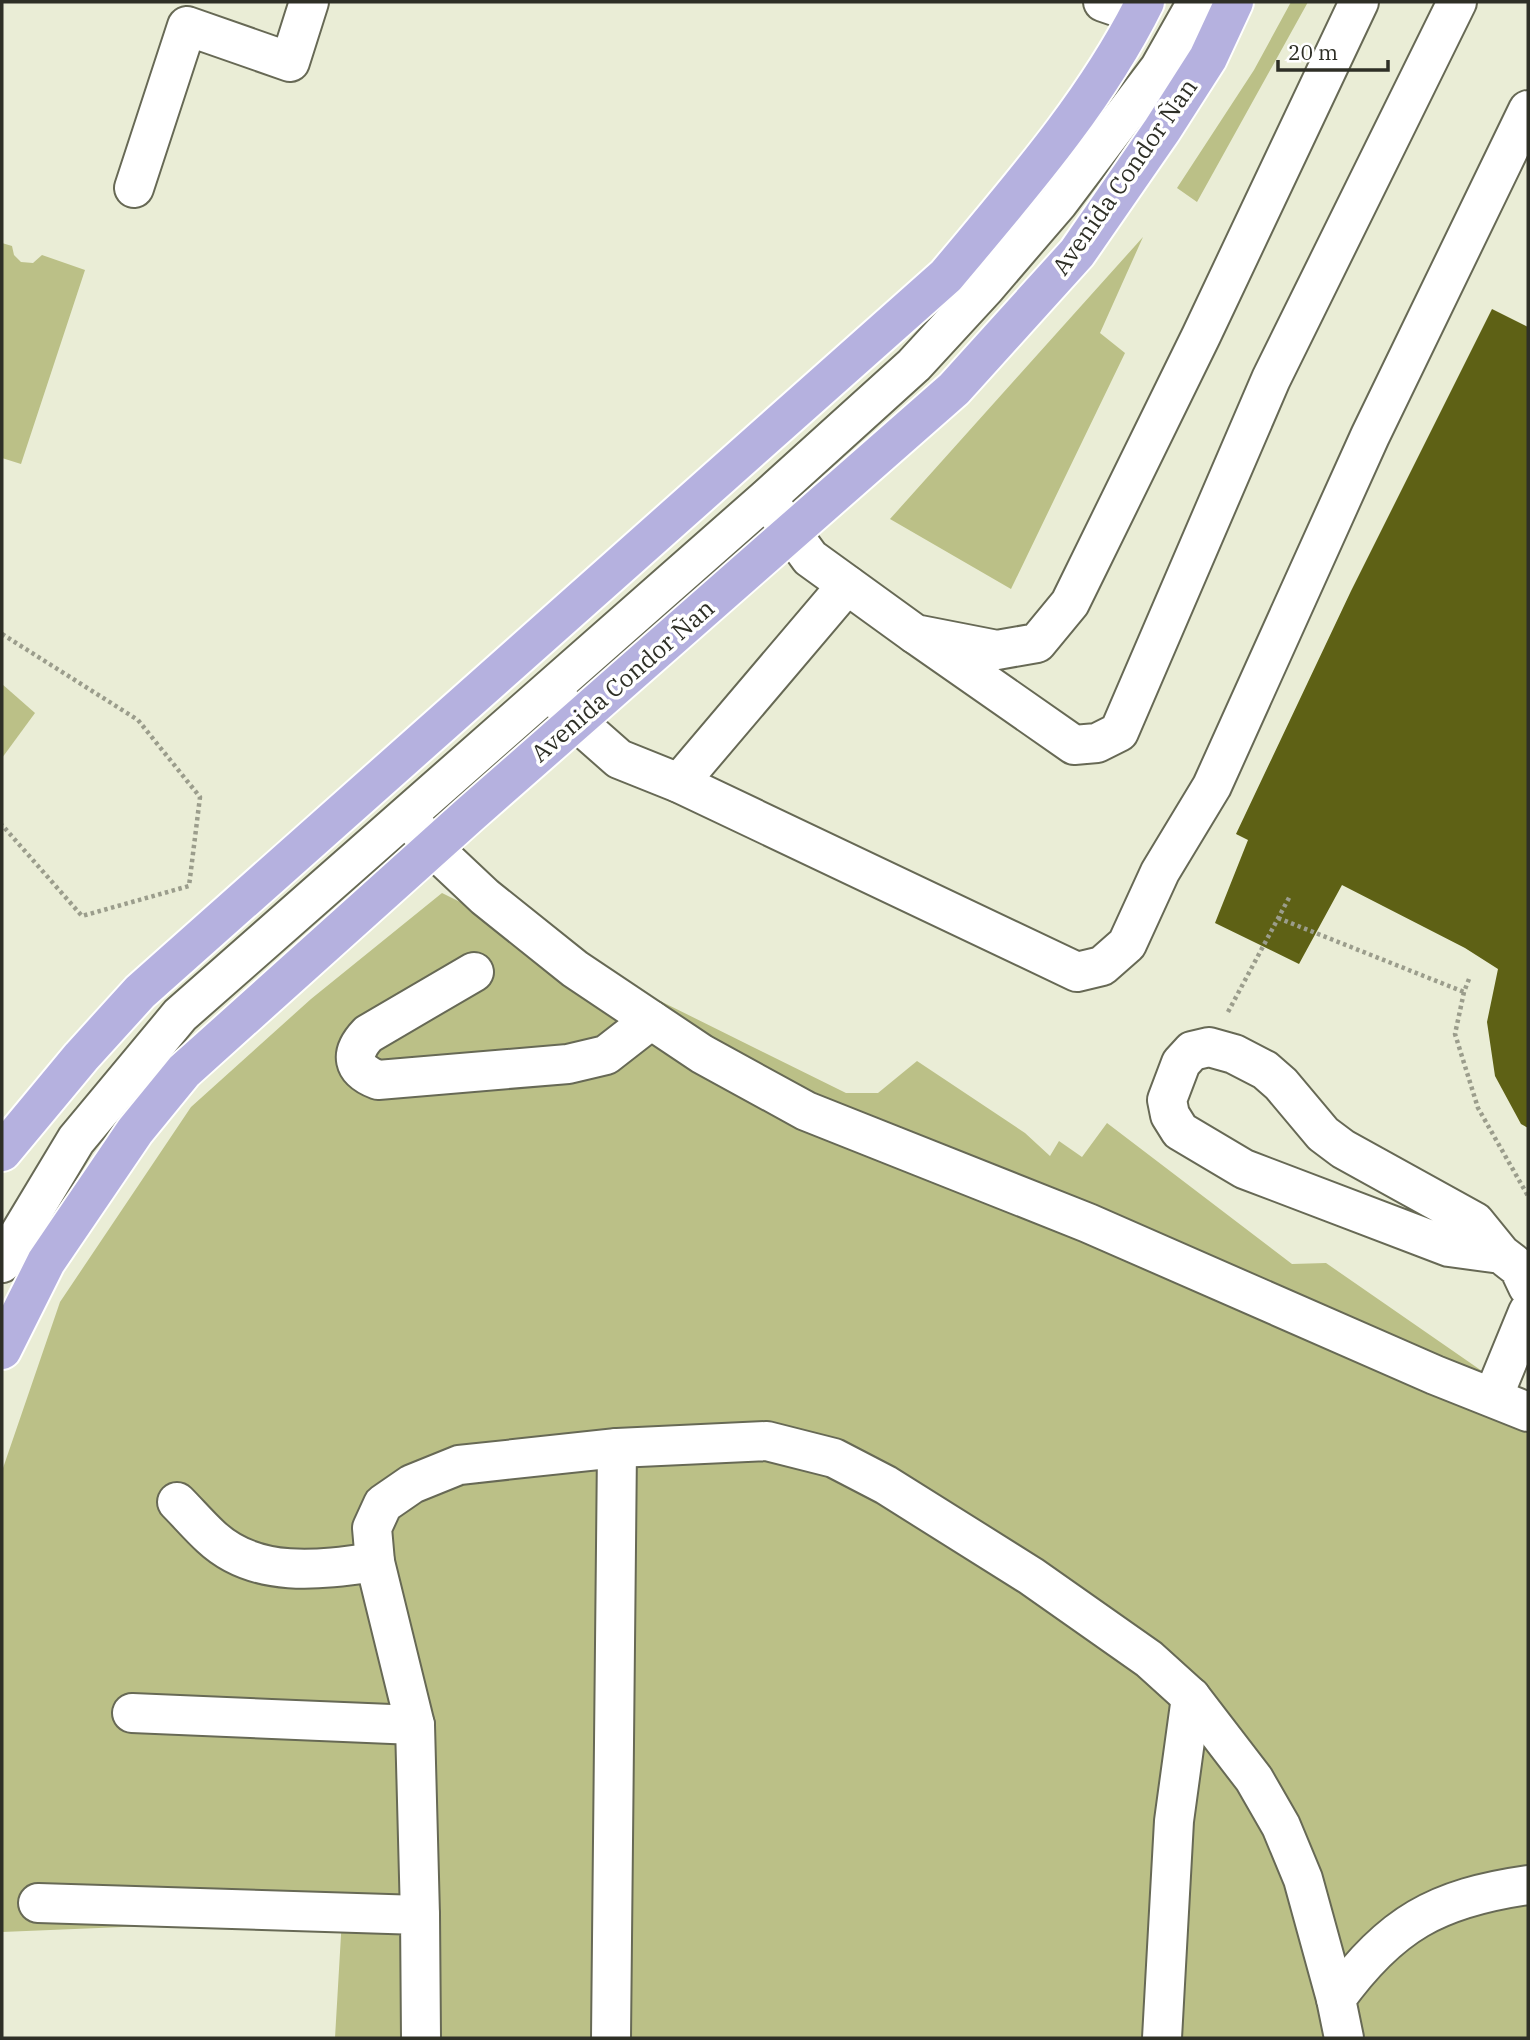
<svg xmlns="http://www.w3.org/2000/svg" width="1530" height="2040" viewBox="0 0 1530 2040" font-family="'IBM Plex Serif',serif">
<style>
.green{fill:#bbc087}
.building{fill:#5e6115}
.lines{fill:none;stroke-linecap:round;stroke-linejoin:round}
.minor-casing{stroke:#676955;stroke-width:42}
.major-casing{stroke:#fff;stroke-width:42}
.path{stroke:#9b9d8c;stroke-width:4.5;stroke-dasharray:3.5 3.5;stroke-linecap:butt}
.minor{stroke:#fff;stroke-width:38}
.major{stroke:#b5b1df;stroke-width:38}
.labels{text-anchor:middle;stroke-width:7;stroke-linejoin:round;paint-order:stroke}
.street-label{font-size:24px;fill:#2e2f26;stroke:#fff}
</style>
<rect width="100%" height="100%" fill="#eaedd6"/>
<!-- green -->
<g class="green">
<path d="M1291,2H1308L1197,202L1177,188L1254,70Z"/>
<path d="M1143,237L1100,333L1125,353L1011,589L890,519Z"/>
<path d="M2,243L12,246L14,255L21,262L33,263L42,255L85,270L21,464L2,458Z"/>
<path d="M2,684L35,713L2,758Z"/>
<path d="M442,893L846,1093H878L917,1061L1025,1133L1050,1156L1059,1141L1082,1157L1107,1123L1292,1264L1326,1263L1528,1403V2038H335L342,1918L2,1932V1471L60,1302L191,1107L311,999Z"/>
</g>
<!-- building -->
<path class="building" d="M1492,309L1528,327V1128L1521,1124L1495,1076L1487,1022L1498,969L1465,948L1342,885L1299,964L1215,923L1248,840L1236,834L1351,591Z"/>
<g class="lines">
<defs>
<g id="minor">
<path d="M1103,2L1138,14"/>
<path d="M134,188L187,26L290,62L309,2"/>
<path d="M772,506L810,558L915,634L997,650L1037,643L1070,603L1201,336L1359,2"/>
<path d="M915,634L1074,745L1097,743L1119,732L1271,379L1457,2"/>
<path d="M556,696L577,722L619,759L679,783L1077,972L1102,966L1127,944L1160,872L1212,786L1370,436L1528,110"/>
<path d="M679,783L847,585"/>
<path d="M411,821L434,849L485,897L575,969L702,1054L806,1111L1088,1223L1435,1375L1528,1412"/>
<path d="M474,972L368,1034C349,1054 352,1070 378,1080L568,1064L606,1055L651,1020"/>
<path d="M1501,1254L1449,1247L1244,1169L1180,1131L1170,1115L1167,1100L1181,1063L1192,1051L1209,1047L1234,1054L1265,1070L1281,1084L1323,1134L1343,1149L1475,1222L1501,1254L1519,1268L1528,1287"/>
<path d="M2,1263L76,1140L180,1015L766,499L914,365L985,288L1058,203L1159,69L1197,2"/>
<path d="M1493,1397L1528,1312"/>
<path d="M177,1502C188,1513 199,1526 211,1537C256,1579 320,1570 375,1562"/>
<path d="M132,1713L415,1725"/>
<path d="M38,1903L420,1915L421,2038"/>
<path d="M420,1915L415,1725L375,1562L372,1528L383,1504L412,1484L459,1465L617,1448L767,1441L834,1458L886,1485L1031,1576L1149,1659L1191,1697L1254,1779L1281,1826L1303,1879L1336,1999"/>
<path d="M611,2038L617,1448"/>
<path d="M1162,2038L1174,1821L1191,1697"/>
<path d="M1344,2038L1336,1999C1390,1924 1437,1898 1528,1885"/>
</g>
<g id="major">
<path d="M2,1152L81,1057L140,992L946,276C1018,190 1095,103 1145,2"/>
<path d="M2,1350L46,1262L135,1131L184,1071L469,815L954,389L1077,253L1162,130L1208,58L1234,2"/>
</g>
</defs>
<!-- minor casing -->
<use href="#minor" class="minor-casing"/>
<!-- major casing -->
<use href="#major" class="major-casing"/>
<!-- path -->
<g class="path">
<path d="M2,634L138,720L200,797L189,886L82,916L2,825"/>
<path d="M1278,918L1464,992"/>
<path d="M1469,979L1464,992L1455,1034L1478,1108L1528,1196"/>
<path d="M1228,1012L1290,896"/>
</g>
<!-- minor -->
<use href="#minor" class="minor"/>
<!-- major -->
<use href="#major" class="major"/>
</g>
<g class="labels">
<!-- street labels -->
<g class="street-label">
<text transform="translate(1125 177) rotate(-55)" y="8">Avenida Condor Ñan</text>
<text transform="translate(623 681) rotate(-41)" y="8">Avenida Condor Ñan</text>
</g>
</g>
<!-- border -->
<rect width="1530" height="2040" fill="none" stroke="#2e2f26" stroke-width="7"/>
<!-- scale -->
<path d="M1278 60v10h110v-10" fill="none" stroke="#2e2f26" stroke-width="3.5"/>
<text x="1288" y="60" font-size="21" fill="#2e2f26" stroke="#ffffff" stroke-width="5" paint-order="stroke">20 m</text>
</svg>
